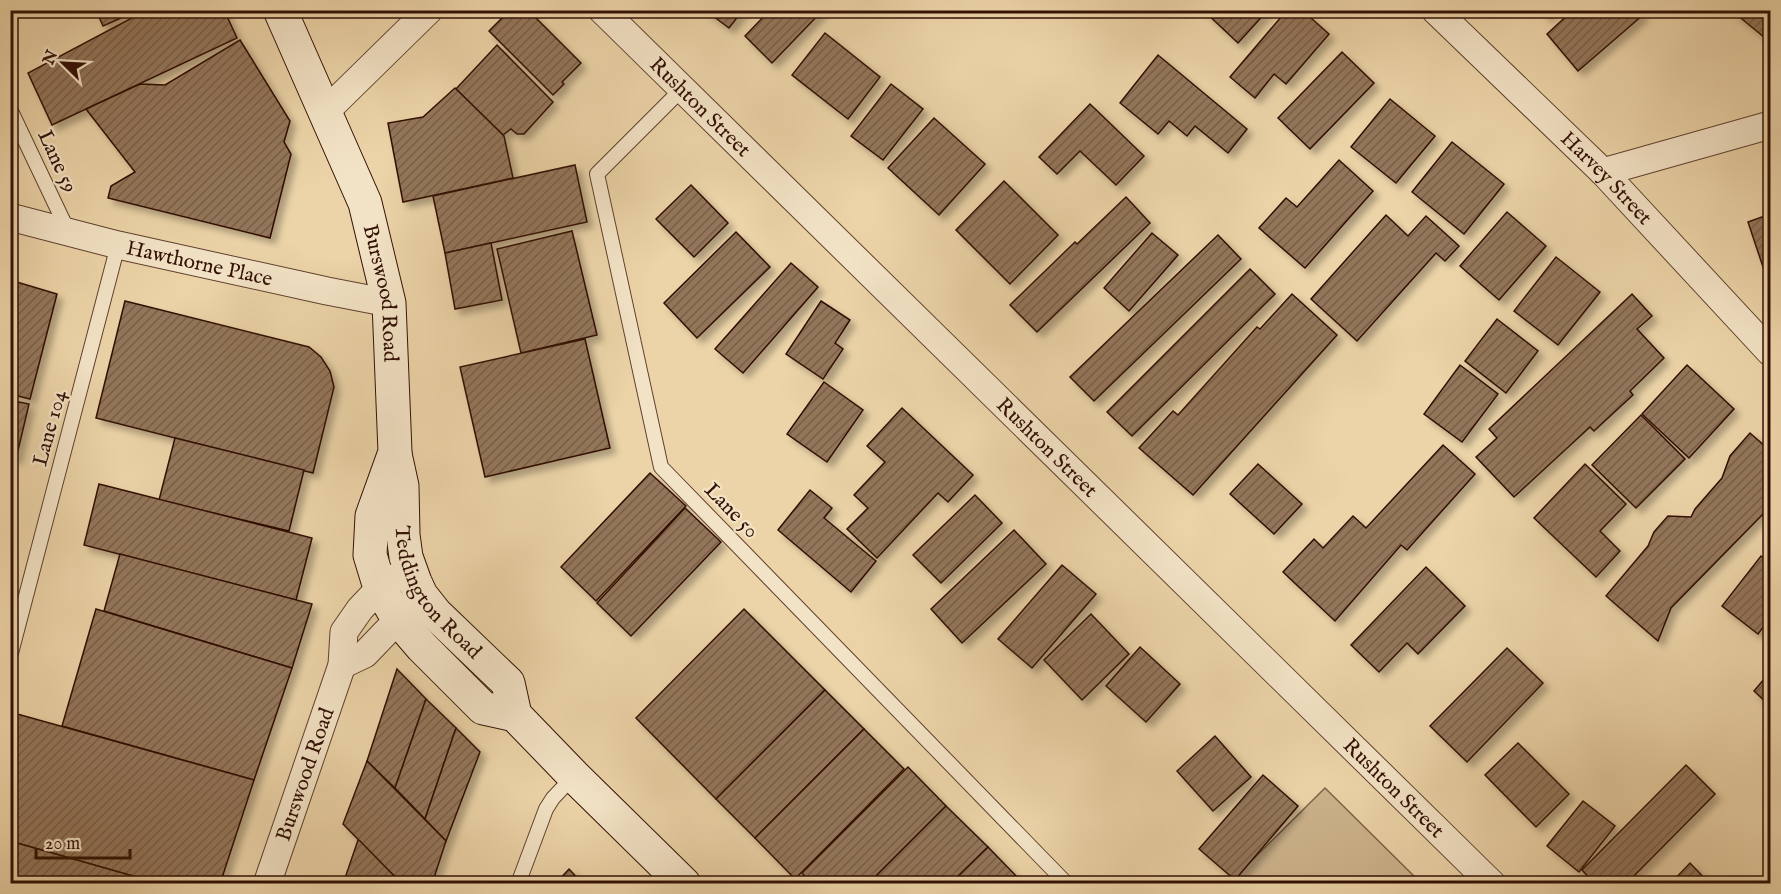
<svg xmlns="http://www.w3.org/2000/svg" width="1781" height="894" viewBox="0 0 1781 894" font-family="'IM FELL English',serif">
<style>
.pitch{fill:#ccb38c;stroke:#7f6248;stroke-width:1.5}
.building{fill:url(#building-hatch);stroke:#321005;stroke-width:1.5;filter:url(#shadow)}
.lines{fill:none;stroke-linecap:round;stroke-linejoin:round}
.lane-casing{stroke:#60412e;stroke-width:16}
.street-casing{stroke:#60412e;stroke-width:29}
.secondary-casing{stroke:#321005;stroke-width:35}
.lane{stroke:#f3e3c6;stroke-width:14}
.street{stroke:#f3e3c6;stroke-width:27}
.secondary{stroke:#f3e3c6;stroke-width:33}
.labels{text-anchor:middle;stroke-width:4.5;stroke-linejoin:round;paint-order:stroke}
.street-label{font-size:21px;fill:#321005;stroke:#f3e3c6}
</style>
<defs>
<pattern id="building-hatch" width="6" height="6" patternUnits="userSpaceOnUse" patternTransform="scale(1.5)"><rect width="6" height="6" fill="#93765a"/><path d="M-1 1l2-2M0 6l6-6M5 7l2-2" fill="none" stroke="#795f48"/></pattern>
<filter id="shadow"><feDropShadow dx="5.5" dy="5.5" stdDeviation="3" flood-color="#0004"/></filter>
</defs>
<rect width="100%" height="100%" fill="#ecd4a8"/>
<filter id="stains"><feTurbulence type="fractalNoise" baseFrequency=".00333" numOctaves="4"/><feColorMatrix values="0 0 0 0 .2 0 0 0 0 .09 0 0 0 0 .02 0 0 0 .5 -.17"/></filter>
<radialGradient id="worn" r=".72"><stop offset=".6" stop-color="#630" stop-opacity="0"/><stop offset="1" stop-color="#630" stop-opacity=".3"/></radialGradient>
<!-- pitch -->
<path class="pitch" d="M1325,788L1421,883L1228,884Z"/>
<!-- building -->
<g class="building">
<path d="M96,10H139L103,26Z"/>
<path d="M147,10H224L237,38L52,125L28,73Z"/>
<path d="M510,10H528L581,63L562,82L564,84L553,95L489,31Z"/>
<path d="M705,10H743L729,28Z"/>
<path d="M770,10H823L772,63L745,36Z"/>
<path d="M1203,10H1268L1238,43Z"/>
<path d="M1287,10H1302L1329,34L1286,84L1274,74L1255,98L1230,77Z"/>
<path d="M1541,10H1554L1547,17Z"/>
<path d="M1573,10H1639L1643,15L1578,71L1547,34Z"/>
<path d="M1731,10H1770V42Z"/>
<path d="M825,33L880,77L848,119L792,75Z"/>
<path d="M240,40L290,121L284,142L291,154L270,238L108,198L111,186L135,172L86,109L140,84L165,85Z"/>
<path d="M497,45L553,102L524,134H517L511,129L503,135L456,89Z"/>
<path d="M1342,52L1374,83L1310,149L1278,118Z"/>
<path d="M1158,55L1247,129L1228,153L1195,126L1187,136L1169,121L1158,134L1120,103Z"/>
<path d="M891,84L923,109L883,160L851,136Z"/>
<path d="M455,88L504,136L513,178L403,202L388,123L423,117Z"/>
<path d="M1390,99L1435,136L1396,183L1351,147Z"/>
<path d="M1090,104L1144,156L1116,185L1080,151L1057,174L1039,157Z"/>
<path d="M934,118L985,164L939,215L888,168Z"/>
<path d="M1452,142L1504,184L1464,234L1412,192Z"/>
<path d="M1339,160L1373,191L1305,268L1259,228L1286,198L1297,207Z"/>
<path d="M575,165L587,222L445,253L433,196Z"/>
<path d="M1004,181L1058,235L1010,284L956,230Z"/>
<path d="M691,185L728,223L694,257L656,219Z"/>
<path d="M1126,197L1150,223L1037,332L1010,305L1075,242L1077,244Z"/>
<path d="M1507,212L1546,246L1499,300L1460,266Z"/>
<path d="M1770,214V267L1764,270L1748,222Z"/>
<path d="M1386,215L1408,236L1426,216L1459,246L1445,261L1436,253L1357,341L1311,299Z"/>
<path d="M572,231L597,335L521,353L497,249Z"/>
<path d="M736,232L770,267L697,338L664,303Z"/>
<path d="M1152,233L1178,255L1129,311L1104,288Z"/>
<path d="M1218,235L1241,259L1094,401L1070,377Z"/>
<path d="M491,243L502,300L455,309L445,253Z"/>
<path d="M1556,257L1600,292L1558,345L1514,311Z"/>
<path d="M791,263L818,287L743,373L715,349Z"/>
<path d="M1250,269L1275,294L1132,436L1107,412Z"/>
<path d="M10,280L57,294L30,399L10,394Z"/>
<path d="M1292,294L1337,335L1193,495L1139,448L1173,411L1178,415L1257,327L1260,329Z"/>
<path d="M1632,294L1652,316L1637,329L1664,358L1630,391L1633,395L1594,431L1590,427L1514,497L1476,457L1497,438L1489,429Z"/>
<path d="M125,301L309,347L321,357L330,371L334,387L313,473L96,418Z"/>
<path d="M821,301L850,320L835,343L843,349L823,379L786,354Z"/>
<path d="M1497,319L1538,351L1506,393L1465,361Z"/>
<path d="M585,339L610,448L485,477L460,367Z"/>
<path d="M1460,365L1498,394L1462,442L1424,414Z"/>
<path d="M1687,365L1734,409L1689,458L1642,414Z"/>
<path d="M824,382L863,410L827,462L787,434Z"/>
<path d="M10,400L29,404L16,459L10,457Z"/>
<path d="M902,408L973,475L948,502L938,493L877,558L847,529L868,508L854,495L885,462L867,446Z"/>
<path d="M1641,415L1685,459L1636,508L1592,465Z"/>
<path d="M1750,433L1766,447L1770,449V515L1764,513L1671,608L1658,641L1606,596L1648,546L1654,532L1668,516L1691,517L1695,509L1722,478L1730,456Z"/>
<path d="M175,438L304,470L289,531L159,500Z"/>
<path d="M1443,445L1475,474L1407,550L1401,545L1335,621L1283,572L1314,539L1323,548L1353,516L1366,528Z"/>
<path d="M1258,464L1302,504L1274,534L1230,494Z"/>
<path d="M1585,464L1626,504L1600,531L1620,551L1596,577L1534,518Z"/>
<path d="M650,473L686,506L596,601L561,567Z"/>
<path d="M99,484L312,538L296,600L84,545Z"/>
<path d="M810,490L832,508L824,518L876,561L851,592L778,530Z"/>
<path d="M975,495L1002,523L941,583L913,555Z"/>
<path d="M685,508L721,542L631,636L597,603Z"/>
<path d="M1014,530L1046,564L962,643L931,609Z"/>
<path d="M120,554L312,604L292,668L104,611Z"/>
<path d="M1761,556L1770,564V618L1758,634L1722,606Z"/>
<path d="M1062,565L1096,594L1032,668L998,639Z"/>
<path d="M1426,567L1465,606L1418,654L1407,643L1379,672L1351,645Z"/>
<path d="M96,609L292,668L254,780L62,726Z"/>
<path d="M744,609L825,690L716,799L636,718Z"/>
<path d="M1091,614L1129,654L1082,700L1044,660Z"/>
<path d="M1140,647L1180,684L1146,722L1106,686Z"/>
<path d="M1507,648L1543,683L1467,762L1430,726Z"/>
<path d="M397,669L426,699L395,788L367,761Z"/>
<path d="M1770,672V706L1754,691Z"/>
<path d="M825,690L864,729L755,838L716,799Z"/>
<path d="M426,699L456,728L425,819L395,788Z"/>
<path d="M10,712L254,780L220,884H161L10,841Z"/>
<path d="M456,728L480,752L446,841L425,819Z"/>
<path d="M864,729L904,769L795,879L755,838Z"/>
<path d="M1215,736L1251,777L1213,811L1177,771Z"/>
<path d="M1518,743L1569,794L1536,827L1485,775Z"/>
<path d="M367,761L446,841L432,884H402L343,824Z"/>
<path d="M1686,765L1715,794L1626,884H1595L1582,870Z"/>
<path d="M908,767L946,806L868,884H812L802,873Z"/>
<path d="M1263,775L1298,806L1235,880L1199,849Z"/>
<path d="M1583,801L1615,826L1579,872L1547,846Z"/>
<path d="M946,806L988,847L950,884H868Z"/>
<path d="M358,840L360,841L402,884H343Z"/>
<path d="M10,841L161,884H10Z"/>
<path d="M988,847L1024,884H950Z"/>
<path d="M1690,863L1710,884H1670Z"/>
<path d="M569,869L583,884H555Z"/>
</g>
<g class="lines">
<defs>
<g id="lane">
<path d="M682,89L597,174L661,467L1067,884"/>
<path d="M10,109L68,231"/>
<path d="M10,657L118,245"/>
<path d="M518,884L546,809L553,798L574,776"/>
</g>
<g id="street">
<path id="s1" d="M602,10L1492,884"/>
<path id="s2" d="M1435,10L1603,172L1770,352"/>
<path d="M326,111L429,10"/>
<path d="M1603,172L1770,125"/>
<path id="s3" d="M10,217L118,245L327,291L389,303"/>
<path d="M342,665L365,654L413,604"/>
<path id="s4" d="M267,884L342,665L344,632L360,609L380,588L410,568"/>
</g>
<g id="secondary">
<path id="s5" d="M280,10L365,203L389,303L395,452L372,516L370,555L380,588L398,619L422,647L483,708L515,715"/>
<path id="s6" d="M395,454L402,486L403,535L406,557L415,582L421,595L436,614L508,683L515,715L574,776L684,884"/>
</g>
</defs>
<!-- lane casing -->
<use href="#lane" class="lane-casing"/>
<!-- street casing -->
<use href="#street" class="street-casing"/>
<!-- secondary casing -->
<use href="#secondary" class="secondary-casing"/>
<!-- lane -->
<use href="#lane" class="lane"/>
<!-- street -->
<use href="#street" class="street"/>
<!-- secondary -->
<use href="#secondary" class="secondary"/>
</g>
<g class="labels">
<!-- street labels -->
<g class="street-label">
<text dy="7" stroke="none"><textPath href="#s1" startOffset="138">Rushton Street</textPath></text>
<text transform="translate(58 161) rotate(65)" y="7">Lane 59</text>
<text dy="7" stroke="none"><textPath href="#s2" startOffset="240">Harvey Street</textPath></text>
<text dy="7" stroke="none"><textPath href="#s3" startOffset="195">Hawthorne Place</textPath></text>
<text dy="7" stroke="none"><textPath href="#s5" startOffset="303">Burswood Road</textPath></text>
<text transform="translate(49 428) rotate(-75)" y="7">Lane 104</text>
<text dy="7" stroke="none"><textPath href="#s1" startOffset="624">Rushton Street</textPath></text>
<text transform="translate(732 510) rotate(46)" y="7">Lane 50</text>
<text dy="7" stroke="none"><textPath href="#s6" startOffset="150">Teddington Road</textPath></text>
<text dy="7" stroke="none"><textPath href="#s4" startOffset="116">Burswood Road</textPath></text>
<text dy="7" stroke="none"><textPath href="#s1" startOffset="1110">Rushton Street</textPath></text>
</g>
</g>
<!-- margin -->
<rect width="1781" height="894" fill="none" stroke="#ecd4a8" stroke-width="36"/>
<rect x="12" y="12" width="1757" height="870" fill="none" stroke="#321005" stroke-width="3"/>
<rect x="18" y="18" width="1745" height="858" fill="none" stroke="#321005" stroke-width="1.5"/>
<!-- north arrow -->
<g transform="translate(63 63) rotate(294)" stroke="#f3e3c6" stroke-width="4.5" paint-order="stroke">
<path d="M0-4.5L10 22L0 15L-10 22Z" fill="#321005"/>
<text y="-9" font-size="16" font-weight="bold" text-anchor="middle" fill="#321005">N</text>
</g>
<!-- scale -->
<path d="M36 849v9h94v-9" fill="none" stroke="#321005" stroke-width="3"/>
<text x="45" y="849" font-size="18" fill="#321005" stroke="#f3e3c6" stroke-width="4.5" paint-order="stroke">20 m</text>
<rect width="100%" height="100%" filter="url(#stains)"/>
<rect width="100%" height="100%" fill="url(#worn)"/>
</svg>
